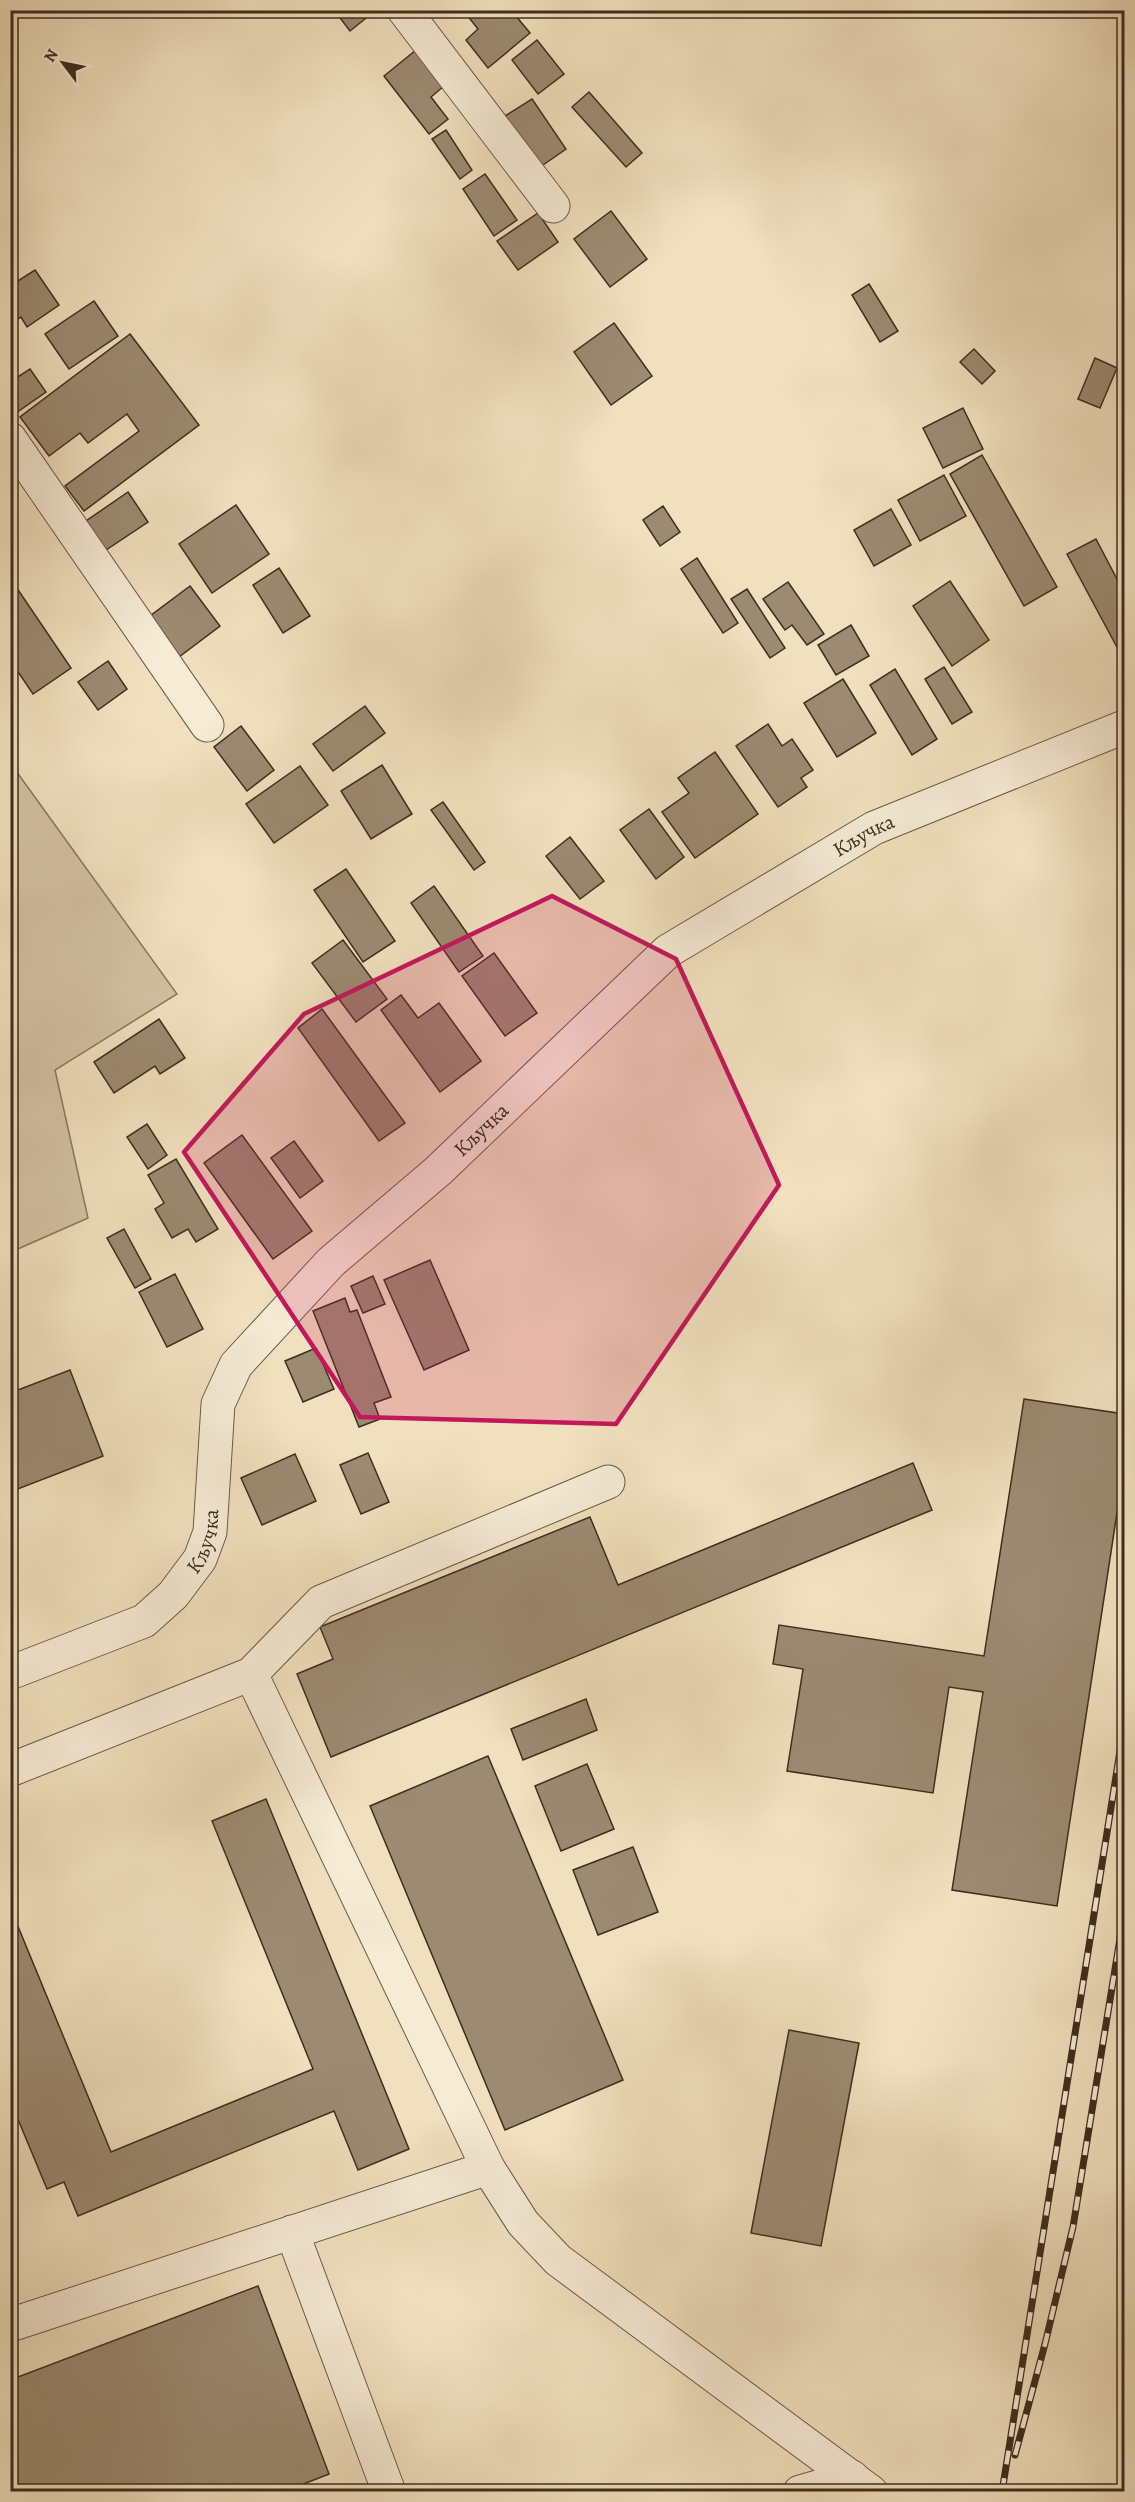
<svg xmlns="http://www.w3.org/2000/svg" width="1135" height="2502" viewBox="0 0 1135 2502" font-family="Alegreya,serif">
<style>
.green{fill:#d3c2a3;stroke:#897860;stroke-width:1.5}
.building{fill:#9c8a71;stroke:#3f2d1e;stroke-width:1.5}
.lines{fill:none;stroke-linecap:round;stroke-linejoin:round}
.minor-casing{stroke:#6c5a46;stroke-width:35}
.minor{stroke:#f6ebd5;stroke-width:33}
.rail-casing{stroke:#3f2d1e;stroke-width:7}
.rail{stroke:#f6ebd5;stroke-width:4.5;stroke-dasharray:14;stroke-linecap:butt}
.marked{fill:#c2185b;fill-opacity:0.2;stroke:#c2185b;stroke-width:4.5;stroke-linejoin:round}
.labels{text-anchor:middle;stroke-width:5;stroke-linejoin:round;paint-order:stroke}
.street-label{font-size:21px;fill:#3f2d1e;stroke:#f6ebd5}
</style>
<rect width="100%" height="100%" fill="#f1e0be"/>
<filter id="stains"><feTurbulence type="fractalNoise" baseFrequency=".00333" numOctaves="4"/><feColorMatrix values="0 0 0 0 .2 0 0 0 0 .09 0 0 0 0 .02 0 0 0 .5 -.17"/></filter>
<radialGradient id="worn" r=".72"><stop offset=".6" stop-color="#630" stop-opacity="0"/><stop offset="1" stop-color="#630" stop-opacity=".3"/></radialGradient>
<!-- green -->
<path class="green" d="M11,764L177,994L55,1070L88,1218L11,1252Z"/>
<!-- building -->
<g class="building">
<path d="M334,10H376L350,31Z"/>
<path d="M463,10H511L530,33L488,68L466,40L478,29Z"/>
<path d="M537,40L564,74L538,94L512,60Z"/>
<path d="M416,50L444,86L431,97L448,119L429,134L384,76Z"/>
<path d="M589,92L642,153L626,167L572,107Z"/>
<path d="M532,99L566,149L540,167L505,116Z"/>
<path d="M446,130L472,170L460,179L432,139Z"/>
<path d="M485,174L517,220L494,236L463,189Z"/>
<path d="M611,211L647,259L610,287L574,239Z"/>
<path d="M538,213L558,242L518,270L497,241Z"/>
<path d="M35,270L59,305L27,327L21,317L10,324V286Z"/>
<path d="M869,284L898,331L880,342L852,295Z"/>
<path d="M94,301L118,336L69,369L45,334Z"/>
<path d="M614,323L652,376L611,405L574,352Z"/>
<path d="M130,334L199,425L84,511L65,486L139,431L127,414L88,443L80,433L49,456L20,417Z"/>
<path d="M974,349L995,371L982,384L960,362Z"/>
<path d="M1095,358L1117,368L1100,408L1078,399Z"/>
<path d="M30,369L46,392L16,413L10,405V382Z"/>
<path d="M963,408L983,449L943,468L923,428Z"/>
<path d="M982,455L1057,587L1024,606L950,474Z"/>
<path d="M944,475L966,516L920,541L898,500Z"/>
<path d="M128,492L148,522L103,552L83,523Z"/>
<path d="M236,505L269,554L212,593L179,544Z"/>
<path d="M663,506L680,532L660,546L643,520Z"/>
<path d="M891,509L911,545L874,566L854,530Z"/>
<path d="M1096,539L1118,581L1124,578V648L1119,651L1067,554Z"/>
<path d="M697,558L738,623L723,633L681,569Z"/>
<path d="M279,568L310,616L283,633L253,585Z"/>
<path d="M10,578L71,668L33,694L10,660Z"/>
<path d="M950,581L989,640L952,666L913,606Z"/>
<path d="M788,582L824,634L807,645L792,625L785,630L763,599Z"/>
<path d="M190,586L220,626L179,657L150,616Z"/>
<path d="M747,589L785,648L770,658L731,599Z"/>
<path d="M851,625L869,656L836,675L818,645Z"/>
<path d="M108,661L127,689L98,710L78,682Z"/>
<path d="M944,667L972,712L952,724L925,679Z"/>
<path d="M895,669L937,739L912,755L870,685Z"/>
<path d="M843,679L876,733L837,757L804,703Z"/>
<path d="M365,706L385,733L333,771L313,744Z"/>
<path d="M768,724L782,746L792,739L813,770L801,778L807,787L778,807L736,746Z"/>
<path d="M241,726L274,770L247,791L214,747Z"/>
<path d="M715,752L758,814L695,858L662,812L689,793L678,778Z"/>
<path d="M382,765L412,814L371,839L341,791Z"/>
<path d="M300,766L328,805L274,843L246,804Z"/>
<path d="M443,802L485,862L474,870L431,810Z"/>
<path d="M649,809L684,857L656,879L620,830Z"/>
<path d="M570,837L604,881L580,899L546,856Z"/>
<path d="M346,869L395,941L363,962L314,890Z"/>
<path d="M434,886L483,956L459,972L411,903Z"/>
<path d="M343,940L387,999L356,1022L312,963Z"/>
<path d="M494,953L537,1013L505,1036L462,976Z"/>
<path d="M401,995L418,1018L439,1003L481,1061L440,1092L381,1010Z"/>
<path d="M322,1009L405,1123L379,1141L298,1028Z"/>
<path d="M159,1019L185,1058L160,1074L155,1066L114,1093L94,1062Z"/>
<path d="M147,1124L167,1155L148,1169L127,1137Z"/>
<path d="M242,1135L312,1231L273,1259L204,1163Z"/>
<path d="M294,1141L323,1181L300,1198L271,1158Z"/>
<path d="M176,1159L218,1229L196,1242L188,1229L172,1238L155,1209L164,1203L148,1175Z"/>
<path d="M124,1229L151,1279L135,1288L107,1238Z"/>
<path d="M430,1260L469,1350L424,1370L384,1280Z"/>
<path d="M175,1274L203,1329L167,1347L139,1292Z"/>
<path d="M373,1276L385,1304L363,1313L351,1286Z"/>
<path d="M345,1298L350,1312L357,1310L391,1397L374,1403L380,1419L359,1427L313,1311Z"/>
<path d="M316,1348L334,1389L303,1402L285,1361Z"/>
<path d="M70,1370L103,1456L10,1492V1393Z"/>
<path d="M1024,1399L1124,1414V1467L1057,1906L952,1890L983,1692L949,1687L933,1793L787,1771L803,1669L773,1664L779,1625L984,1656Z"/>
<path d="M368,1453L389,1502L361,1514L340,1465Z"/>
<path d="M295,1454L316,1501L262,1525L241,1478Z"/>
<path d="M913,1463L932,1510L331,1757L297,1674L333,1659L320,1627L590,1517L618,1585Z"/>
<path d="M586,1699L597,1730L523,1760L511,1729Z"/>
<path d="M488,1756L623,2080L505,2130L370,1806Z"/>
<path d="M587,1764L614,1829L561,1851L535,1786Z"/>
<path d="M266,1799L409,2149L358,2170L334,2111L78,2216L64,2182L47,2189L10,2100V1907L111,2152L313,2069L212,1821Z"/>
<path d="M633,1847L658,1912L598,1935L573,1870Z"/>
<path d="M789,2030L859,2043L821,2246L751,2233Z"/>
<path d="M258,2286L329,2474L283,2492H10V2380Z"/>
</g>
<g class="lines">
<defs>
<g id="minor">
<path d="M404,10L553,206"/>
<path d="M10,439L207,725"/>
<path id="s1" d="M10,1673L144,1621L173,1595L200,1559L210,1532L218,1404L236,1365L331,1262L438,1171L668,951L874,828L1124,727"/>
<path d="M251,1674L488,2168L523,2223L558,2260L871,2492"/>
<path d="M10,1770L251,1674L321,1602L608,1482"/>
<path d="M292,2232L389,2492"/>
<path d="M10,2325L488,2168"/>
<path d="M800,2492L852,2477"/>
</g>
</defs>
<!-- minor casing -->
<use href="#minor" class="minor-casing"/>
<!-- minor -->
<use href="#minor" class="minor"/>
<defs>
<g id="rail">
<path d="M1015,2455L1045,2344L1073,2227L1124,1914"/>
<path d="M1002,2492L1124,1726"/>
</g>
</defs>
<!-- rail casing -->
<use href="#rail" class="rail-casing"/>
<!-- rail -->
<use href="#rail" class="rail"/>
</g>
<!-- marked area -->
<path class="marked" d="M552,896L676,959L779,1185L616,1424L360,1417L184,1152L304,1014Z"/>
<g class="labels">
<!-- street labels -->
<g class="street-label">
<text dy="7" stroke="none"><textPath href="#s1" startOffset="1254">Кључка</textPath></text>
<text dy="7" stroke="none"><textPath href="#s1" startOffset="768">Кључка</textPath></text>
<text dy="7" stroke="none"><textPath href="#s1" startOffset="246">Кључка</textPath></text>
</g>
</g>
<!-- margin -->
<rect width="1135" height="2502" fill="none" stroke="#f1e0be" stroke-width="36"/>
<rect x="12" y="12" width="1111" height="2478" fill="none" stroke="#3f2d1e" stroke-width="3"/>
<rect x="18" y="18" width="1099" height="2466" fill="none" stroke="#3f2d1e" stroke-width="1.5"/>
<!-- north arrow -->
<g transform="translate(63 63) rotate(302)" stroke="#f6ebd5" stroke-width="4.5" paint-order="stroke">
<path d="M0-4.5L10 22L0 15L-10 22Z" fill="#3f2d1e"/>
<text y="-9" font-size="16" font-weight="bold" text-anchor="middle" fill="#3f2d1e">N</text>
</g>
<rect width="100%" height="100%" filter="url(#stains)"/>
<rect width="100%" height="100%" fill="url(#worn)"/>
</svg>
